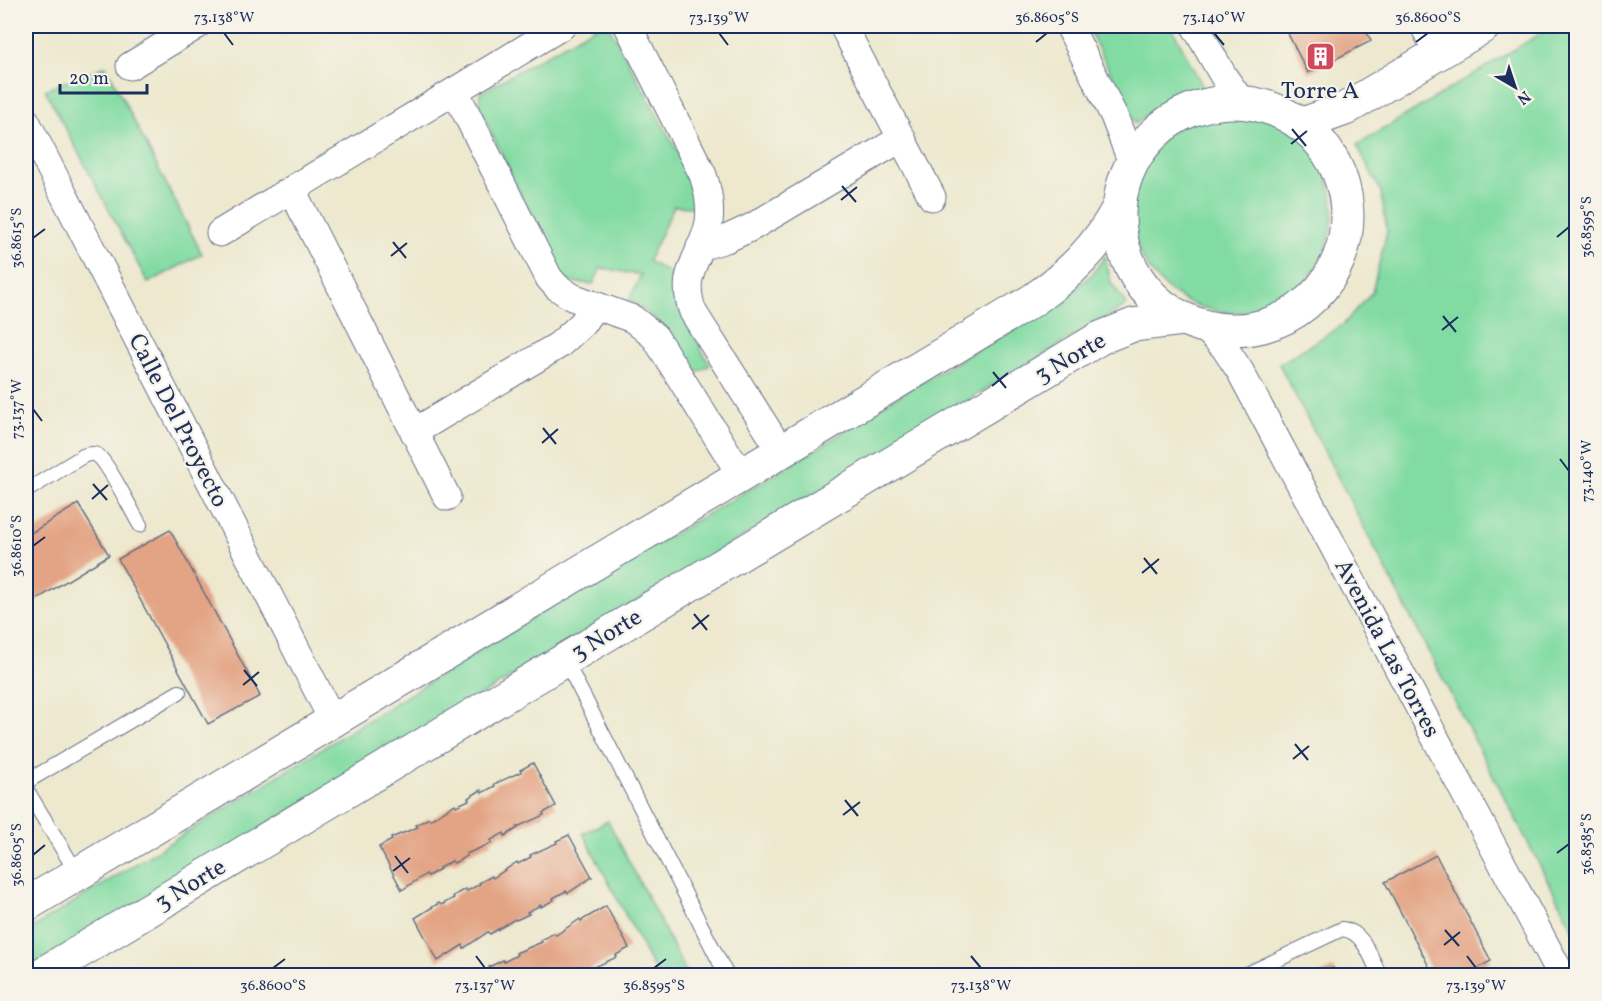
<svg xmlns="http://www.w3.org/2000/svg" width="1602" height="1001" viewBox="0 0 1602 1001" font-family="Vollkorn,serif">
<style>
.green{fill:#81dba2;stroke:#4e8580;stroke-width:1.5}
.building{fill:#e3a485}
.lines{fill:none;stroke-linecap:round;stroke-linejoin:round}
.service-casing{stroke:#647085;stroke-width:16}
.minor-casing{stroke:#647085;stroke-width:29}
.tertiary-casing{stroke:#647085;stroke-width:35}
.service{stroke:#fff;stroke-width:14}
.minor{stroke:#fff;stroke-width:27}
.tertiary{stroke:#fff;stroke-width:33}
.ticks{fill:none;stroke:#1b2f5e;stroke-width:2}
.labels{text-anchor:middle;stroke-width:4.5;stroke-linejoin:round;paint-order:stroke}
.poi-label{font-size:24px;fill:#1b2f5e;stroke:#f7f3e8}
.street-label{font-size:24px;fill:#1b2f5e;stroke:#f7f3e8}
.neatline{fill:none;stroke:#1b2f5e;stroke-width:2}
.ticks-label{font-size:15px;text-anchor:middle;fill:#1b2f5e}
</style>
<rect width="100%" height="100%" fill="#f7f3e8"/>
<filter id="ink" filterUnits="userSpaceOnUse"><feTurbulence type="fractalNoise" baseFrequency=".0167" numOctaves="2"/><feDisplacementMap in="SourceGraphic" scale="12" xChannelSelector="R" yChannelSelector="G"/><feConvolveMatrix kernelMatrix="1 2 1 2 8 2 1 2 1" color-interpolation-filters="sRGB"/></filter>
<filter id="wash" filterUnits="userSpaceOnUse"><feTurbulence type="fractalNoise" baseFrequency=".008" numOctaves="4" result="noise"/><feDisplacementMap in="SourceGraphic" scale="24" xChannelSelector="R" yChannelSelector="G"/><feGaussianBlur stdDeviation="1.35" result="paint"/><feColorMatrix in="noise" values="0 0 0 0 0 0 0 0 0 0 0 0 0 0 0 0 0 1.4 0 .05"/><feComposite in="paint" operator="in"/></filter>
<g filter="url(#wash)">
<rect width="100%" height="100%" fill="#ede8ce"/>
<!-- green -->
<g class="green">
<path d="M597,26H605L610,28L690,175L694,195V207L674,206L648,261L676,277V304L710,365L697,372C674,338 665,322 629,300L641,275L601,268L593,284L569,282L559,274L479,107L480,93Z"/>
<path d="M1087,26H1171L1203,87L1162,104L1135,124L1125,101Z"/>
<path d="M1553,26H1576V935L1279,364L1343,325L1372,292L1387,232L1381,192L1357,145Z"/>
<path d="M106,66L202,254L148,283L45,90Z"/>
<circle cx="1232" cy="211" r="101"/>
<path d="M1105,256L1111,283L1127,305L1079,333L26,971V932L560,601L816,450L891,400L1066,298L1093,273Z"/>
<path d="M608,821L688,975H657L583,833Z"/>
</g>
<g id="blocks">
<!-- building -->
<g class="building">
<path d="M1284,26H1364L1371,41L1308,73Z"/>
<path d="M78,504L109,555L26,606V536Z"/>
<path d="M170,530L260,696L208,724L118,559Z"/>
<path d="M533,763L556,806L543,813L544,815L517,827L518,828L505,836L504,833L491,840L492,843L466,854L467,856L454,863L452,861L439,868L440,869L428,876L426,874L402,890L379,847L392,840L391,838L418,827L416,825L429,818L430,820L455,804L456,806L469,800L468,798L481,790L482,793L495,786L494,784L521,772L520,770Z"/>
<path d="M569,835L592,877L568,893L566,891L553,898L554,900L541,907V905L527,912L529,914L516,920L515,919L490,934L488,932L464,948L463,945L438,961L415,918L439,903L441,905L454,898L453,896L465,889L467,891L480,884L479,883L492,876L493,878L517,862L518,864L531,857L530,855L557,843L556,841Z"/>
<path d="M1436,855L1491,961L1463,976H1434L1385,882Z"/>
<path d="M606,906L629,948L616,955L617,957L590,969L591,971L582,976H478L491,969L489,967L503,960L504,962L517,955L516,953L542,942L541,940L554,933L556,935L580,919L581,921Z"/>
<path d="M1333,968L1337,976H1317Z"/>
</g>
</g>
</g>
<g filter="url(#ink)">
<use href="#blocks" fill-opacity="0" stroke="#647085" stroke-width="1.5"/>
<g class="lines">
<defs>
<g id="service">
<path d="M26,491L83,456C88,454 92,453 97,455C108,462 132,512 140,525"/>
<path d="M565,660L727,976"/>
<path d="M26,782L179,692"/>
<path d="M26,789L77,873"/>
<path d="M1243,976L1342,929C1364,931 1371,958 1380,976"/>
</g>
<g id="minor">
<path d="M628,26L703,175C708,190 711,206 709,222C702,259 678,271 693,312L781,451"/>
<path d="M843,26L932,197"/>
<path d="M1069,26L1114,116L1132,163"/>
<path d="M1195,26L1224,77L1241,101"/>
<path d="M1424,26L1438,53"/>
<path d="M130,66L196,26"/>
<path d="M455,91L549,278L557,287L572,297L633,319L655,337L741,475"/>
<path d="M26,121L332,719"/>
<path d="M292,190L447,497"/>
<path d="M220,233L562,26"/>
<path d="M700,247L726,239L752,227L902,138"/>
<path d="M1204,327L1224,347L1240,371L1562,976"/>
<path d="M414,432L559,345L582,324L595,305"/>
</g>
<g id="tertiary">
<circle cx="1233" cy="216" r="114"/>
<path d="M1303,124L1345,109L1484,26"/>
<path d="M26,905L1033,300C1070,274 1098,247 1119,207"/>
<path d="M39,976L1100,338L1133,325L1183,319"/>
</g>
</defs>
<!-- service casing -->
<use href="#service" class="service-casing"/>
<!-- minor casing -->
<use href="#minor" class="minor-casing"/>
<!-- tertiary casing -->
<use href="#tertiary" class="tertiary-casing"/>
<!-- service -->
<use href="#service" class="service"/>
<!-- minor -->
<use href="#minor" class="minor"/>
<!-- tertiary -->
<use href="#tertiary" class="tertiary"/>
</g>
</g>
<!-- ticks -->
<path class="ticks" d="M224,33L233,45M719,33L728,45M1214,33L1224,45M1036,42L1047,33M1416,42L1428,33M1292,129L1306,146M1291,144L1307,131M842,186L856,202M841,200L857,187M1557,237L1569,227M33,238L45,229M393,242L406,258M391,256L407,243M1443,316L1456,332M1442,330L1458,317M993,372L1006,388M992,386L1008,373M33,409L42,421M543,428L556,444M542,443L558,429M1560,459L1569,471M93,484L107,500M92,499L108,485M33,546L45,537M1144,558L1157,574M1142,573L1159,559M694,614L707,630M692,629L709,615M244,670L257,686M243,685L259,672M1295,744L1308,760M1293,759L1309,746M845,800L858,816M843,815L860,802M1557,853L1569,844M33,855L45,845M395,856L408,873M393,871L410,858M1445,930L1459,946M1444,945L1460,932M476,956L485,968M971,956L981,968M1467,956L1476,968M273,968L285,959M654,968L666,959"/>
<!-- icons -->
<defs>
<symbol id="building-square" viewBox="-11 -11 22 22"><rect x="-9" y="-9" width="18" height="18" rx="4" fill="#d1495b" stroke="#f7f3e8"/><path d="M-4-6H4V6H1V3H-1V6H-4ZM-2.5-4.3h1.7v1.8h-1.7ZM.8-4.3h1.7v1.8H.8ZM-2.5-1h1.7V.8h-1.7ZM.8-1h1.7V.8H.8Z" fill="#fff"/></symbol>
</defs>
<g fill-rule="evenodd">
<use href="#building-square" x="1304" y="40" width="33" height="33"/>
</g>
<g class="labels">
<!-- poi labels -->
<g class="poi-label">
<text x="1320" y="98">Torre A</text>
</g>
<!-- street labels -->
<g class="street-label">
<text transform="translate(1070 357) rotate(-30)" y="8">3 Norte</text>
<text transform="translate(179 420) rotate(63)" y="8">Calle Del Proyecto</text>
<text transform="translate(606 634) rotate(-31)" y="8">3 Norte</text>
<text transform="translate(1388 648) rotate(62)" y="8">Avenida Las Torres</text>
<text transform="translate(190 884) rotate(-31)" y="8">3 Norte</text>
</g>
</g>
<!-- margin -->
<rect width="1602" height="1001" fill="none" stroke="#f7f3e8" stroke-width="66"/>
<!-- north arrow -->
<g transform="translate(1515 87) rotate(141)" stroke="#f7f3e8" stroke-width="4.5" paint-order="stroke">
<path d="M0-4.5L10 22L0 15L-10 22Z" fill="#1b2f5e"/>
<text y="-9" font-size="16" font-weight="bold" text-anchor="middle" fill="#1b2f5e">N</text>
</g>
<!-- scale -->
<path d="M60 84v9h87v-9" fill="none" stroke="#1b2f5e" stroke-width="3"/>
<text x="69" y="84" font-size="18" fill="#1b2f5e" stroke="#f7f3e8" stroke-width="4.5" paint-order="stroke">20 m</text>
<rect x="33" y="33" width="1536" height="935" class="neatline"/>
<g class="ticks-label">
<text x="224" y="22">73.138°W</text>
<text x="719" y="22">73.139°W</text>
<text x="1047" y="22">36.8605°S</text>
<text x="1214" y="22">73.140°W</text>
<text x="1428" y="22">36.8600°S</text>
<text transform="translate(1586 227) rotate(-90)" y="5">36.8595°S</text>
<text transform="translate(16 238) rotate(-90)" y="5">36.8615°S</text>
<text transform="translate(16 409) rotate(-90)" y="5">73.137°W</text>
<text transform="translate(1586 471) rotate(-90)" y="5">73.140°W</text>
<text transform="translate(16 546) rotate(-90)" y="5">36.8610°S</text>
<text transform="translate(1586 844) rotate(-90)" y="5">36.8585°S</text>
<text transform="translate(16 855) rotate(-90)" y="5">36.8605°S</text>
<text x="273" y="990">36.8600°S</text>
<text x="485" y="990">73.137°W</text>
<text x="654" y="990">36.8595°S</text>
<text x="981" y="990">73.138°W</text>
<text x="1476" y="990">73.139°W</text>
</g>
</svg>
